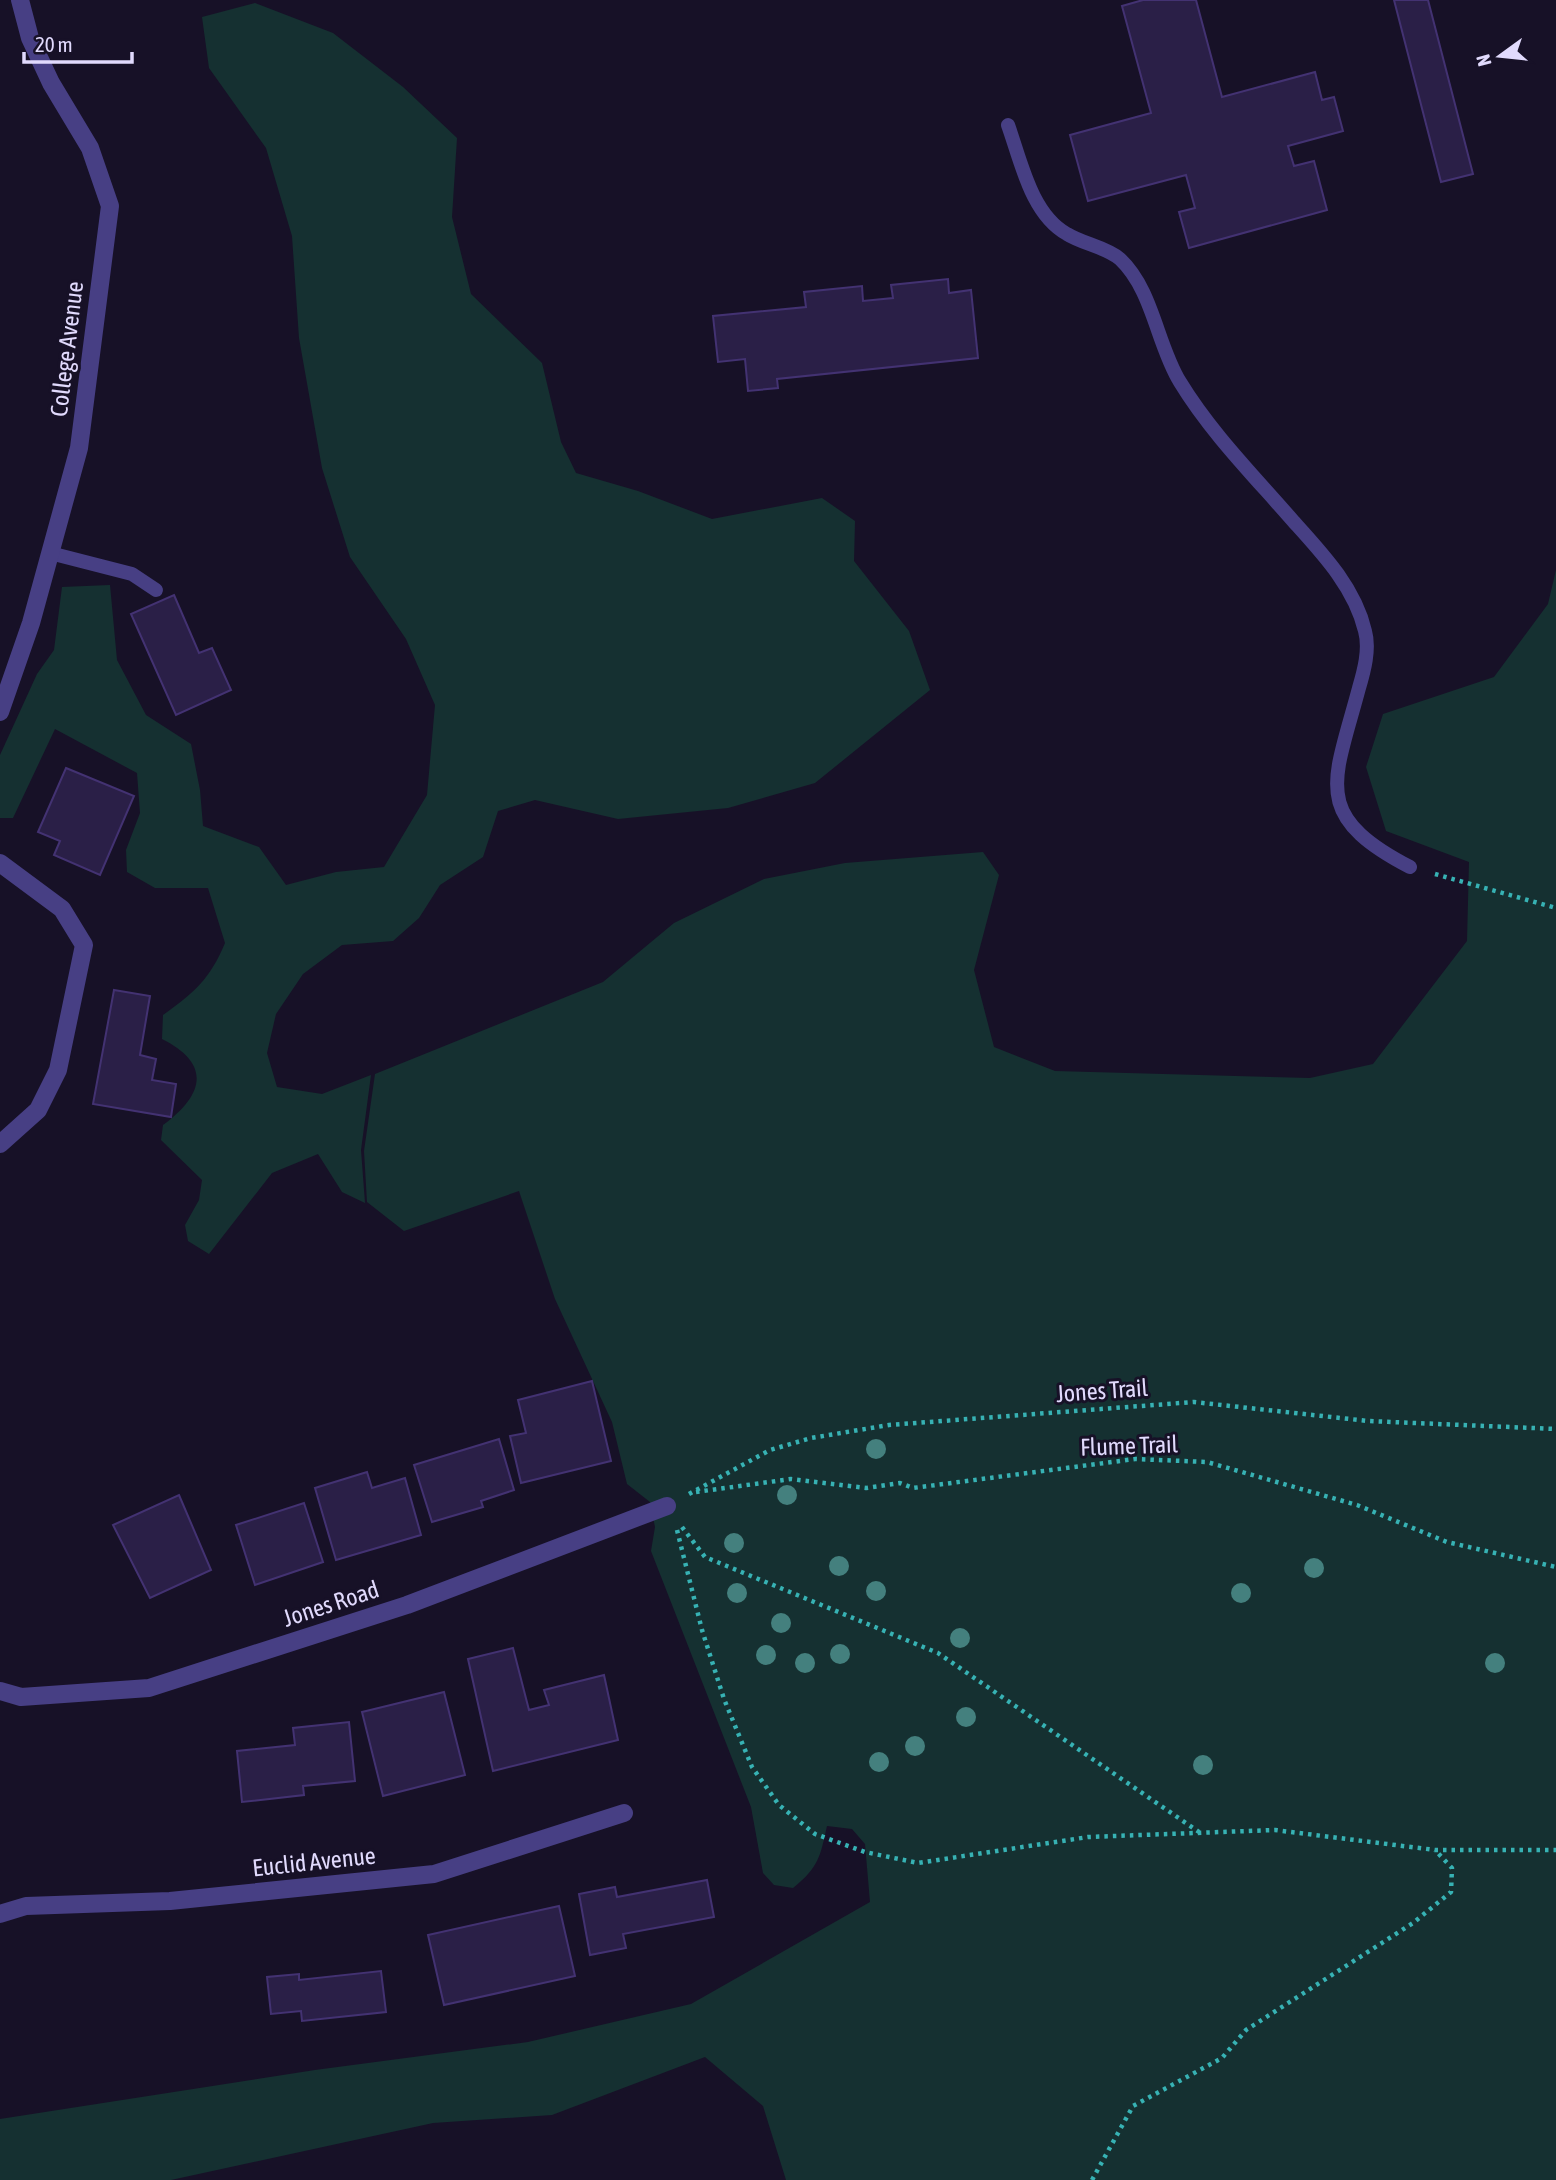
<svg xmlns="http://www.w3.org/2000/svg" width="1556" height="2180" viewBox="0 0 1556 2180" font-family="'Asap Condensed',sans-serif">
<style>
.green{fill:#153031}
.building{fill:#2a1f47;stroke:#433272;stroke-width:2}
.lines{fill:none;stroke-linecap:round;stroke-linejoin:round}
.path{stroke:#37b2b4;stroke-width:4.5;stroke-dasharray:3.5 5;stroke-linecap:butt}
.service{stroke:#473f84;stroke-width:14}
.minor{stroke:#473f84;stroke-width:18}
.tree{fill:#44807e}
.labels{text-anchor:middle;stroke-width:6;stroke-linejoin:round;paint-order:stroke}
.street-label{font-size:24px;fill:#e1dafd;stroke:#171127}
</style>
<rect width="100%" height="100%" fill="#171127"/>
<!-- green -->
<g class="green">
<path d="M255,3L333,33L403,87L457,138L452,217L471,294L542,363L561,442L576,473L638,491L712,519L822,498L855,521L854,561L909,631L930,690L815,783L728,808L618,819L535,800L498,811L483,857L440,885L419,918L393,941L342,945L303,974L276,1014L267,1053L277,1087L322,1094L371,1075L361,1150L365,1203L342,1192L318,1154L272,1173L209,1254L188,1241L185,1225L199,1200L202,1180L161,1140L163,1125C204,1095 212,1064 162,1039L163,1015C194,993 210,979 225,943L208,888H155L127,872L126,850L140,813L137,773L55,729L13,818H0V755L37,674L54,650L62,587L110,585L117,660L146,715L191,744L200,790L203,826L259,847L286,885L336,872L384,867L427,795L435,705L406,639L350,557L322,468L299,338L292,236L266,148L209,68L202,17Z"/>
<path d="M1556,570V2180H786L763,2106L705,2057L552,2115L433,2123L171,2180H0V2119L315,2070L528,2042L691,2004L870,1902L865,1844L852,1829L827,1826C820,1857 819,1867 793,1888L774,1885L763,1873L751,1807L651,1551L655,1527L650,1502L627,1484L612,1422L555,1299L519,1191L404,1231L367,1202L364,1151L375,1074L603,982L674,923L764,879L845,863L983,852L999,875L974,970L994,1047L1055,1071L1310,1078L1373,1064L1467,941L1469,862L1386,831L1366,767L1383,714L1494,677L1548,604Z"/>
</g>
<!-- building -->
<g class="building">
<path d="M1143,0H1196L1222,97L1315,72L1322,100L1334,97L1343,131L1288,146L1294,166L1314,161L1327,210L1189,248L1179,212L1195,208L1186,175L1088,201L1070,135L1151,113L1122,6Z"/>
<path d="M1394,0H1428L1473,174L1441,182Z"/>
<path d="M948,279L949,293L971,290L978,358L777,379L778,388L748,391L745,359L718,362L713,316L806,307L804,292L862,286L863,301L893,298L891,285Z"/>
<path d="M174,595L199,653L212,648L231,690L176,715L131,614Z"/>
<path d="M66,768L134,796L100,875L54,855L60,841L38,832Z"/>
<path d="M114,990L150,996L140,1055L156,1059L152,1080L176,1084L171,1117L93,1104Z"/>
<path d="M592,1381L611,1461L521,1483L510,1436L526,1433L518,1400Z"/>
<path d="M499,1439L514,1490L481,1501L483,1507L432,1522L414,1465Z"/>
<path d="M367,1472L372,1488L405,1478L421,1535L336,1560L315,1488Z"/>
<path d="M179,1495L211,1570L150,1598L113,1525Z"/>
<path d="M304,1503L323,1562L255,1585L236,1525Z"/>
<path d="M513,1648L529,1710L549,1705L544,1690L604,1675L618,1740L493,1771L468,1659Z"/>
<path d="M444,1692L465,1775L383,1796L362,1712Z"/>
<path d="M349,1722L355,1781L303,1786L304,1795L242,1802L237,1751L295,1745L293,1728Z"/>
<path d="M707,1880L714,1917L623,1934L626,1948L590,1955L579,1894L615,1887L617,1897Z"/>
<path d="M559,1906L575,1976L444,2005L428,1935Z"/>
<path d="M381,1971L386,2012L302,2021L301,2011L271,2014L267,1977L299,1974V1980Z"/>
</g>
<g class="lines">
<!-- path -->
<g class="path">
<path d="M1435,874L1556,908"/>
<path d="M696,1492L791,1479L866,1488L900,1483L913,1488L1135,1459L1207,1462L1357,1505L1447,1542L1556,1567"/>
<path d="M689,1494L770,1450L811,1438L889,1425L1194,1402L1368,1421L1556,1429"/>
<path d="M682,1527L705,1557L938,1653L1199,1832"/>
<path d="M677,1530L702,1630L724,1699L752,1767L779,1805L815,1834L865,1852L918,1863L1088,1837L1275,1830L1435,1850H1556"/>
<path d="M1092,2180L1133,2106L1222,2058L1246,2030L1413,1923L1451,1892L1452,1868L1435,1850"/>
</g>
<!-- service -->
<g class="service">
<path d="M1008,125C1021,161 1031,214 1067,234C1083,244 1106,247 1120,259C1153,290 1157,345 1180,382C1211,433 1255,477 1294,522C1323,554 1355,588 1365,631C1370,649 1364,671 1359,688C1334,782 1310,815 1410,867"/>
<path d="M50,553L132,574L156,590"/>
</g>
<!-- minor -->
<g class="minor">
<path d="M0,712L31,623L79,448L110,206L90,148L51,83L30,38L20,0"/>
<path d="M0,863L62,909L84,945L58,1070L38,1110L0,1144"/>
<path d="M0,1691L21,1697L149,1688L407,1605L667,1506"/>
<path d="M0,1914L26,1906L170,1901L434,1874L624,1813"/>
</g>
</g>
<!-- trees -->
<g class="tree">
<circle cx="876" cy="1449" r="10"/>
<circle cx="787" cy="1495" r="10"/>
<circle cx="734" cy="1543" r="10"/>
<circle cx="839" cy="1566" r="10"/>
<circle cx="1314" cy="1568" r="10"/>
<circle cx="876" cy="1591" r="10"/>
<circle cx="737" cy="1593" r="10"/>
<circle cx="1241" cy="1593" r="10"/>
<circle cx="781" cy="1623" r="10"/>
<circle cx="960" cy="1638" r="10"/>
<circle cx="840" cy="1654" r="10"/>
<circle cx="766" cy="1655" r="10"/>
<circle cx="805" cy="1663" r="10"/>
<circle cx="1495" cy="1663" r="10"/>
<circle cx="966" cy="1717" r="10"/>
<circle cx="915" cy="1746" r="10"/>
<circle cx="879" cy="1762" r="10"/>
<circle cx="1203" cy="1765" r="10"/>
</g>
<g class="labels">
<!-- street labels -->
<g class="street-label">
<text transform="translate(67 349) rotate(-83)" y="8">College Avenue</text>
<text transform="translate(1102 1391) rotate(-4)" y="8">Jones Trail</text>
<text transform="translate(1129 1446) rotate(-2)" y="8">Flume Trail</text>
<text transform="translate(331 1604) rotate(-18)" y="8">Jones Road</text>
<text transform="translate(314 1862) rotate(-6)" y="8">Euclid Avenue</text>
</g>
</g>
<!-- north arrow -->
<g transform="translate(1500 56) rotate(255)" stroke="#171127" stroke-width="5" paint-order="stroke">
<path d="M0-5L12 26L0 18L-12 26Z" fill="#e1dafd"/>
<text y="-10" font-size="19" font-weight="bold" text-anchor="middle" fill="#e1dafd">N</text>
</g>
<!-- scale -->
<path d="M24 52v10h108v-10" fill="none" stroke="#e1dafd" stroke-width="3.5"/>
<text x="35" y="52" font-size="21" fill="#e1dafd" stroke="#171127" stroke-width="5" paint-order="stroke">20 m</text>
</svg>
